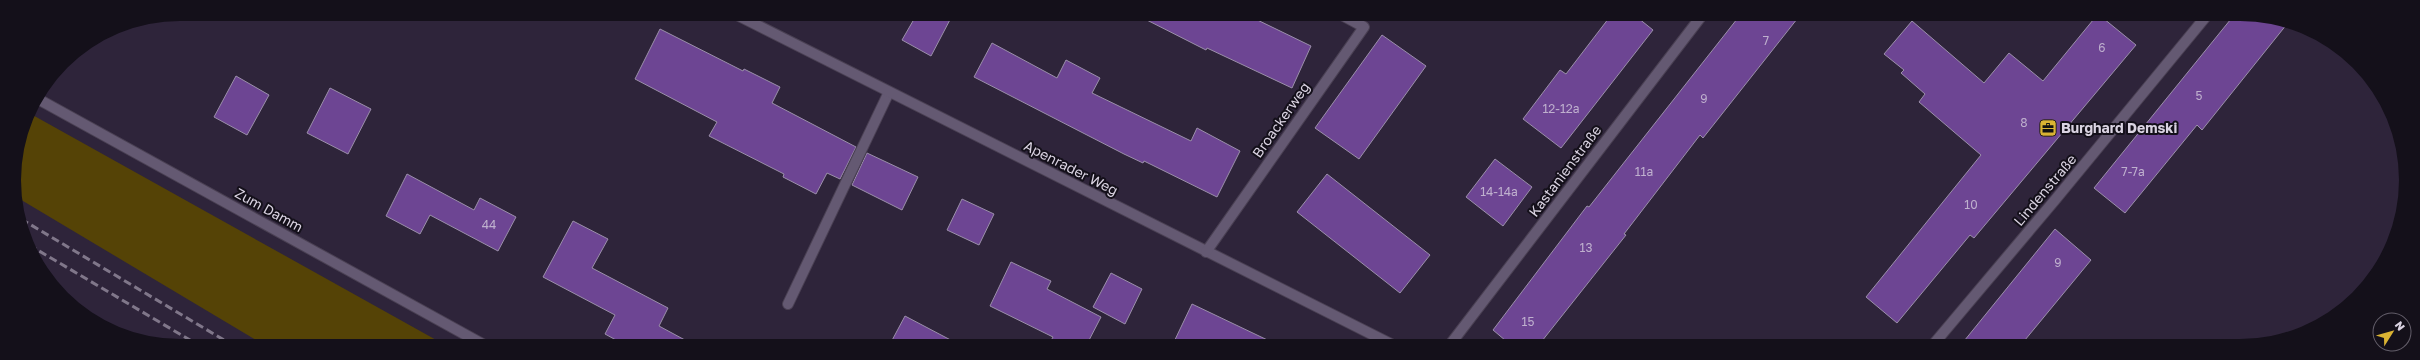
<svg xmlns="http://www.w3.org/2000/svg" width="2420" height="360" viewBox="0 0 2420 360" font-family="'Golos Text',sans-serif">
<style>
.green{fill:#554306}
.building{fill:#6d4593;stroke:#9b8faa}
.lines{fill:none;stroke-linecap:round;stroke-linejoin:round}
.service-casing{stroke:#4a4053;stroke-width:12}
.minor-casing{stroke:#4a4053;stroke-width:12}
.service{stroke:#645972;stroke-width:10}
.minor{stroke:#645972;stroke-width:10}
.rail{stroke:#80778a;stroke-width:3;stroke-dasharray:8 4;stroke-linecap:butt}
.labels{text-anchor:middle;stroke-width:4;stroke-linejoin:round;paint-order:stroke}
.number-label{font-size:12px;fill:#bfb0ce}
.street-label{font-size:14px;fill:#dad3e2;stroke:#14101a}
.poi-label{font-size:14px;font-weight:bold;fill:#dad3e2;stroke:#14101a;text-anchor:start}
</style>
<rect width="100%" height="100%" fill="#2e243a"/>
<!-- green -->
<path class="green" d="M29,113L447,346H266L18,198L14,169Z"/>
<!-- building -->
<g class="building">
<path d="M917,14H953L931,56L902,40Z"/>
<path d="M1135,14H1245L1311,46L1292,88L1207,48L1206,50Z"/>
<path d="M1612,14H1633L1653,30L1561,148L1523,119L1560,70L1566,74Z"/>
<path d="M1741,14H1801L1703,138L1700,135L1624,234L1626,235L1538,346H1512L1493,330L1587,206L1589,207Z"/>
<path d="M2098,14L2136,45L1974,238L1970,235L1897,323L1866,297L1981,155L1919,102L1925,94L1901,73L1904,70L1884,54L1912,21L1984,83L2009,53L2043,81Z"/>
<path d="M2235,14H2251L2287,24L2202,130L2197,125L2125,213L2094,188Z"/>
<path d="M660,29L743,71L744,69L780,87L772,103L856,147L840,179L827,173L816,194L783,177L784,174L709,136L717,122L635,79Z"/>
<path d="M1382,35L1426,66L1359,159L1315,128Z"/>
<path d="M992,43L1057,78L1066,60L1100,78L1092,93L1191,141L1197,128L1240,151L1217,197L1144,161L1143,163L1124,154L974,77Z"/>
<path d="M236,76L269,95L247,135L214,117Z"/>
<path d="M330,88L371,109L348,154L307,133Z"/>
<path d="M867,153L918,177L902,210L852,185Z"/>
<path d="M1495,159L1532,187L1503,226L1466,197Z"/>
<path d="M407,174L474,210L480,198L516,217L498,251L430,215L420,234L386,216Z"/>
<path d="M1327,174L1430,255L1400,293L1297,212Z"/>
<path d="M962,199L994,214L979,245L947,230Z"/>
<path d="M573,221L608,239L592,268L668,308L659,326L696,346H627L605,334L615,315L543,277Z"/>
<path d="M2055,229L2091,260L2020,346H1960Z"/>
<path d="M1011,262L1051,281L1047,289L1101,317L1086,346H1048L1053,337L990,306Z"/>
<path d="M1111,273L1142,289L1125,324L1093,307Z"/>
<path d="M1192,304L1280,346H1172Z"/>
<path d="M905,316L962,346H889Z"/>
</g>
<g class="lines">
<defs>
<path id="service" d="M788,304L889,92"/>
<g id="minor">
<path d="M735,14L1395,346"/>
<path d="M38,99L486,346"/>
<path d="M1206,252L1364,27L1340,14"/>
<path d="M1449,346L1703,14"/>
<path d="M1932,346L2055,200L2208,14"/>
</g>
</defs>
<!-- service casing -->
<use href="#service" class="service-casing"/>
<!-- minor casing -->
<use href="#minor" class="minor-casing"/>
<!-- service -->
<use href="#service" class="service"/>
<!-- minor -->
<use href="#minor" class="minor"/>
<!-- rail -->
<g class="rail">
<path d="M21,219L234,346"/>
<path d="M29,245L200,346"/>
</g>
</g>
<!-- icons -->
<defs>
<symbol id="office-square" viewBox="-11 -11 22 22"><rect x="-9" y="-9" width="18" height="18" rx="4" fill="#dab333" stroke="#14101a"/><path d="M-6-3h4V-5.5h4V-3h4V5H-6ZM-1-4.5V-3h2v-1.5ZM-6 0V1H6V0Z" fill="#111"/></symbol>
</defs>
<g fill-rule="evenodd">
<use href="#office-square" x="2038" y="118" width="20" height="20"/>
</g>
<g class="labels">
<!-- number labels -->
<g class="number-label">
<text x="1766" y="45">7</text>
<text x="2102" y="52">6</text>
<text x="2199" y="100">5</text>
<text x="1704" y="103">9</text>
<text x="1561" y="113">12-12a</text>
<text x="2024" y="127">8</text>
<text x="1644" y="176">11a</text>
<text x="2133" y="176">7-7a</text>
<text x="1499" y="196">14-14a</text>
<text x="1971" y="209">10</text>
<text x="489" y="229">44</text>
<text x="1586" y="252">13</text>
<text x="2058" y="267">9</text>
<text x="1528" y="326">15</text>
</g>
<!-- street labels -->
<g class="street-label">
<text transform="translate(1281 120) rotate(-55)" y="5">Broackerweg</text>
<text transform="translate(1071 168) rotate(27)" y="5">Apenrader Weg</text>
<text transform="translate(1565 171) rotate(-53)" y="5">Kastanienstraße</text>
<text transform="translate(2045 190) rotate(-50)" y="5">Lindenstraße</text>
<text transform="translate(269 210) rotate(29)" y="5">Zum Damm</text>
</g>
<!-- poi labels -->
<g class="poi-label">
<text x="2061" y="133">Burghard Demski</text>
</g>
</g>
<!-- crop -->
<path d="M0 0H2420V360H0ZM180 21H2240A159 159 0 0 1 2399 180V180A159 159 0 0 1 2240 339H180A159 159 0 0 1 21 180V180A159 159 0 0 1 180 21Z" fill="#14101a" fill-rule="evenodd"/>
<!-- north arrow -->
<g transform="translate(2392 332) rotate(53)"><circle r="19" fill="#14101a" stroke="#635e6a"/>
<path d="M0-3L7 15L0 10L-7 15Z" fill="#dab333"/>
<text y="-6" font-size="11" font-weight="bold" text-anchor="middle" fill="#dad3e2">N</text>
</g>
</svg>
